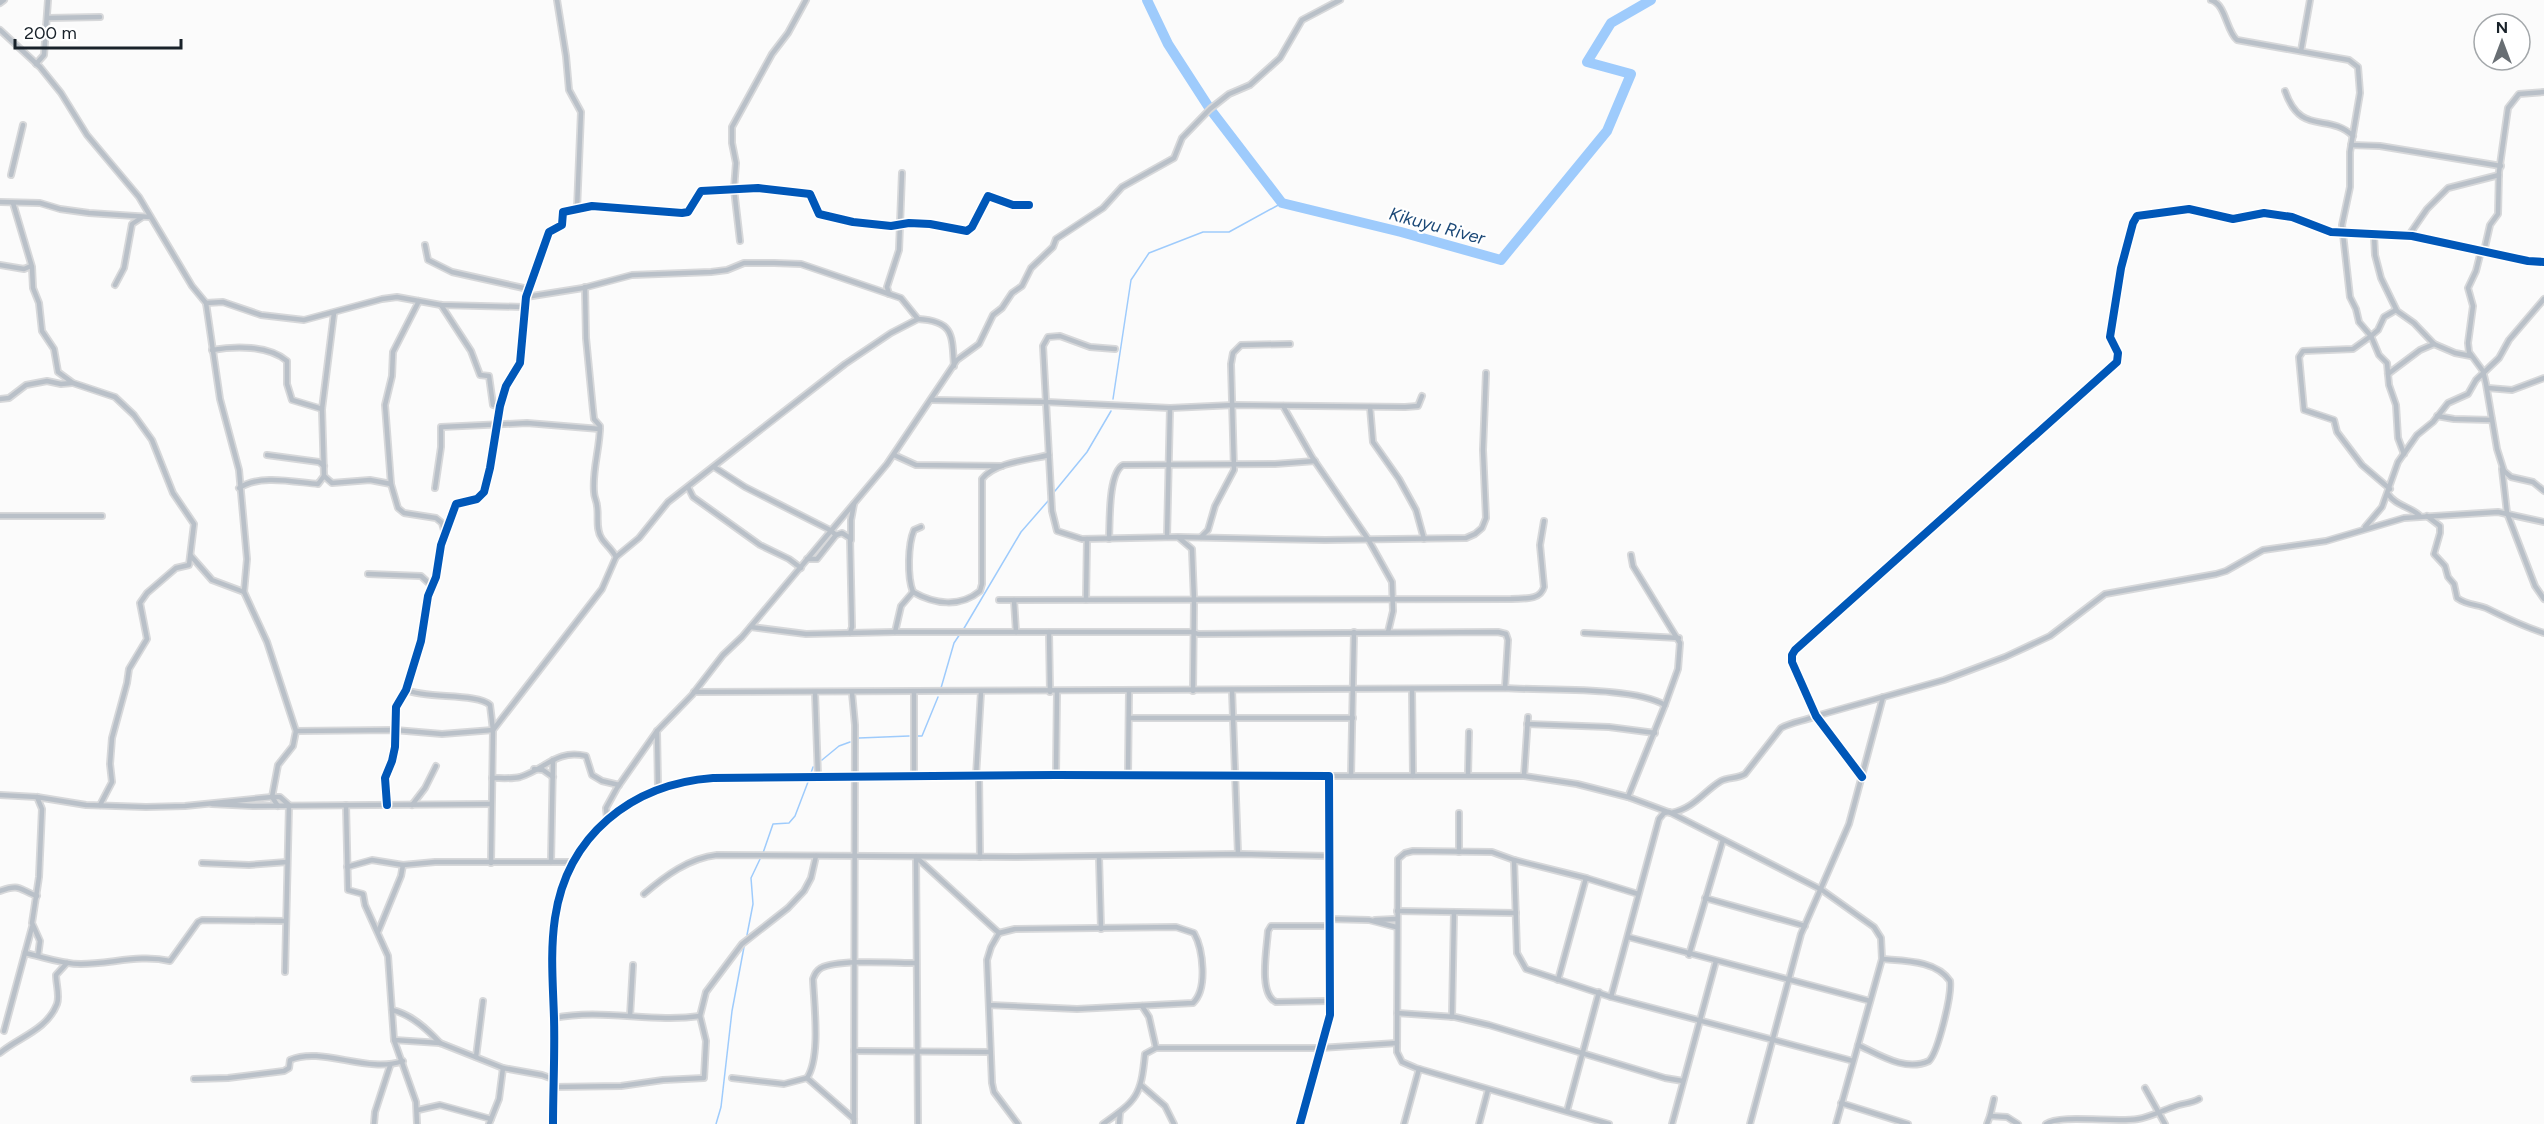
<svg xmlns="http://www.w3.org/2000/svg" width="2544" height="1124" viewBox="0 0 2544 1124" font-family="Figtree,sans-serif">
<style>
.lines{fill:none;stroke-linecap:round;stroke-linejoin:round}
.stream{stroke:#9ecbfc;stroke-width:1.5}
.river{stroke:#9ecbfc;stroke-width:10}
.street-casing{stroke:#d7d8da;stroke-width:8}
.street{stroke:#b9c0c8;stroke-width:4.5}
.cycleway-casing{stroke:#fff;stroke-width:11}
.cycleway{stroke:#0057b8;stroke-width:8}
.labels{text-anchor:middle;stroke-width:4.5;stroke-linejoin:round;paint-order:stroke}
.water-label{font-size:18px;font-style:italic;fill:#1d4a78;stroke:#fff}
</style>
<rect width="100%" height="100%" fill="#fbfbfb"/>
<g class="lines">
<!-- stream -->
<g class="stream">
<path d="M1113,399L1131,280L1149,253L1203,232H1229L1282,203"/>
<path d="M1055,491L1087,452L1111,411"/>
<path d="M963,630L1021,532L1048,501"/>
<path d="M941,688L954,643L960,634"/>
<path d="M918,736H922L938,697"/>
<path d="M859,738L909,736"/>
<path d="M822,760L839,746L850,742"/>
<path d="M811,773L813,767"/>
<path d="M763,853L773,824L789,823L795,816L808,782"/>
<path d="M747,935L753,904L751,878L761,857"/>
<path d="M716,1124L721,1107L732,1011L744,947"/>
</g>
<!-- river -->
<path class="river" d="M1147,0L1168,44L1210,109L1282,203L1401,232L1501,260L1607,131L1631,74L1587,62L1611,23L1651,0"/>
<defs>
<g id="street">
<path d="M557,0L566,56L569,90L581,112L577,209"/>
<path d="M2211,0C2226,4 2226,31 2237,40L2349,60L2358,67L2360,93L2350,152V187L2342,225L2350,297L2356,309L2359,322L2371,336L2379,355L2387,363L2389,385L2396,405L2398,438L2404,454"/>
<path d="M0,3L4,0"/>
<path d="M48,18L100,17"/>
<path d="M0,30L40,67L61,93L87,135L139,197L192,286L206,303L220,399L239,470L247,559L244,592L267,642L296,731L293,746L278,765L272,797L278,806"/>
<path d="M2301,51L2310,0"/>
<path d="M36,64L44,55L48,0"/>
<path d="M2285,91C2301,137 2328,112 2353,136"/>
<path d="M2544,92L2519,94L2508,108L2499,172L2498,214L2490,225L2485,247L2481,251L2476,271L2468,288L2473,306L2468,343L2469,352L2483,371L2486,384L2497,449L2504,471L2511,477L2533,482L2544,491"/>
<path d="M2351,145L2380,146L2501,166"/>
<path d="M11,175L23,125"/>
<path d="M0,202L40,203L60,209L89,213L150,217"/>
<path d="M13,203L32,267L33,288L39,303L42,331L54,349L58,372L73,383L115,397L134,415L152,440L173,493L194,524L189,565L176,568L147,593L140,603L147,639L129,669L127,683L112,738L110,764L112,782L100,805"/>
<path d="M2374,235L2375,255L2381,278L2397,311L2414,323L2434,344L2455,353L2471,356"/>
<path d="M2409,235L2427,209L2448,188L2499,175"/>
<path d="M740,241L734,189L736,163L732,143V127L772,54L788,33L806,0"/>
<path d="M425,245L428,260L452,272L528,289"/>
<path d="M0,265L24,269L31,266"/>
<path d="M115,285L124,268L132,224L141,218"/>
<path d="M889,294L887,287L899,250L902,173"/>
<path d="M526,297L583,288L632,275L711,272L727,270L744,263H774L801,264L901,298L918,319C954,321 952,335 954,366"/>
<path d="M419,301L393,352L392,376L385,405L391,484L398,508L404,513L436,518L442,523L445,534"/>
<path d="M206,303L223,302L261,315L304,320L382,299L397,297L441,305L524,307"/>
<path d="M441,305L471,351L480,375L489,376L493,405L500,406"/>
<path d="M334,313L322,409L324,476L332,483L370,480L391,484"/>
<path d="M1115,349L1090,347L1060,336L1048,337L1043,346L1046,402L1170,408L1234,405L1405,407L1418,406L1422,396"/>
<path d="M212,350C235,346 268,345 287,361V384L292,400L322,409"/>
<path d="M2388,374L2420,350L2434,344"/>
<path d="M2488,388L2512,390L2544,378"/>
<path d="M0,399L9,398L26,385L47,381L61,384L72,383"/>
<path d="M932,400L1046,402L1052,511L1057,531L1082,539L1178,537L1192,549L1194,600L1193,691"/>
<path d="M1283,406L1312,457L1368,539L1392,582L1393,611L1388,632"/>
<path d="M1370,407L1373,442L1399,479L1416,510L1424,539"/>
<path d="M2437,416L2454,419L2492,420"/>
<path d="M267,455L319,462L324,466"/>
<path d="M894,455L916,465L1002,466"/>
<path d="M714,467L745,487L830,530L836,535L842,533L850,538L852,627L850,633"/>
<path d="M2502,469L2507,513L2535,586L2544,599"/>
<path d="M688,487L693,497L760,545L789,559L801,568"/>
<path d="M239,488C260,474 294,482 318,484L324,476"/>
<path d="M435,488L441,447V427L527,423L600,429"/>
<path d="M2390,489L2362,465L2337,432L2334,420L2304,410L2299,357L2303,351L2353,349L2371,336L2378,330L2384,317L2396,310"/>
<path d="M2388,494C2396,506 2409,506 2419,515"/>
<path d="M0,516H102"/>
<path d="M2427,516L2440,526V533L2434,554L2445,566L2448,577L2454,584L2457,598C2468,606 2478,604 2488,609C2506,618 2525,627 2544,633"/>
<path d="M2365,527L2382,507L2398,462L2417,435L2433,422L2448,403L2468,394L2476,380L2499,358L2509,340L2544,299"/>
<path d="M1167,537L1170,408"/>
<path d="M1178,537L1325,540L1466,538L1475,534L1482,528L1486,518L1483,450L1486,373"/>
<path d="M1201,537L1208,530L1215,506L1234,470L1231,364L1233,353L1241,345L1290,344"/>
<path d="M1109,539C1110,522 1108,473 1123,465L1275,464L1315,461"/>
<path d="M851,540V520L854,504"/>
<path d="M1631,555L1633,566L1680,643L1678,669L1665,705"/>
<path d="M191,556L212,580L244,592"/>
<path d="M616,557L639,538L668,502L737,448L845,364L891,333L918,319"/>
<path d="M807,559H817L836,535"/>
<path d="M368,574L421,576L433,587"/>
<path d="M913,592C907,577 908,544 914,530L921,527"/>
<path d="M999,600L1511,599C1523,598 1540,601 1544,587L1540,545L1544,521"/>
<path d="M1014,600L1016,632"/>
<path d="M1086,600L1087,539"/>
<path d="M751,627L806,634L895,632H1193L1198,634L1498,632L1506,634L1508,640L1505,688"/>
<path d="M895,632L901,606L913,592C934,604 960,608 980,591L982,584V479C995,462 1029,460 1049,455"/>
<path d="M1049,632L1050,692"/>
<path d="M1584,633L1679,638"/>
<path d="M1412,689L1413,776"/>
<path d="M406,690C427,699 477,693 490,705L493,730L491,863"/>
<path d="M1232,690L1238,854"/>
<path d="M694,692L1505,688C1545,691 1633,686 1665,705L1628,797"/>
<path d="M815,692L818,777"/>
<path d="M852,693L855,725L854,1124"/>
<path d="M914,693V776"/>
<path d="M1129,718H1353"/>
<path d="M1527,724L1609,727L1655,733"/>
<path d="M296,731L395,730L442,734L493,730L602,589L616,557C612,549 606,545 602,539C595,529 599,516 597,506C597,502 594,497 594,492C592,470 600,448 600,426L594,419L593,410L586,338L585,287"/>
<path d="M657,731L658,788"/>
<path d="M534,769L543,770L553,777"/>
<path d="M1056,775L1057,692"/>
<path d="M1128,775L1129,691"/>
<path d="M1468,775L1469,732"/>
<path d="M976,776L981,692"/>
<path d="M979,776L980,857"/>
<path d="M1329,776H1524L1577,784L1628,797L1671,813L1822,890L1874,927L1881,938L1882,959L1836,1124"/>
<path d="M1351,776L1354,632"/>
<path d="M1524,776L1528,717"/>
<path d="M1862,777L1816,716L1792,662V655L1795,650L2117,362L2118,353L2110,337L2121,268L2133,223L2137,216L2189,209L2233,219L2264,213L2292,217L2331,232L2412,236L2528,261L2544,262"/>
<path d="M492,778C501,778 512,779 520,777C546,769 556,749 586,756L592,775L602,781L619,785"/>
<path d="M0,795L37,797L86,805L146,807L185,806L272,797H280L289,805L285,972"/>
<path d="M37,797L42,809L39,877L32,923L40,941L38,956"/>
<path d="M212,804L253,806L491,804"/>
<path d="M346,805L348,890L363,894L365,905L388,956L394,1040L416,1102L417,1124"/>
<path d="M387,805L385,778L392,761L395,747L396,707L406,690L421,641L428,596L436,577L441,545L456,504L477,499L484,492L490,468L500,406L506,386L520,363L526,297L549,232L562,225L563,212L592,206L682,213L688,212L701,191L758,188L810,194L819,214L853,222L891,226L909,223L930,224L967,231L972,227L988,196L1013,205H1029"/>
<path d="M412,805L425,788L436,766"/>
<path d="M1671,813C1695,808 1704,791 1721,781C1728,777 1737,779 1745,774L1781,728C1792,722 1804,721 1816,716L1944,680L2005,657L2050,636L2105,594L2216,574L2226,571L2263,550L2326,541L2404,518L2498,512L2544,522"/>
<path d="M607,818L606,808L617,788L657,731L692,695L723,655L742,637L887,464L957,360L979,344L993,315L1002,308L1012,293L1022,286L1031,268L1053,247L1056,239L1103,208L1122,187L1174,158L1182,138L1210,109L1229,94L1250,85L1280,58L1302,20L1340,0"/>
<path d="M1459,852V813"/>
<path d="M916,857L918,1124"/>
<path d="M916,857L999,933"/>
<path d="M1099,857L1101,929"/>
<path d="M1514,860L1517,953L1526,969L1611,997L1853,1061"/>
<path d="M551,862L553,760"/>
<path d="M202,863L249,865L287,862"/>
<path d="M347,867L372,860L403,865L435,862H573"/>
<path d="M1586,878L1514,860L1492,852L1413,851L1405,853L1398,859L1397,1052L1402,1062L1416,1068L1609,1124"/>
<path d="M0,891C21,883 19,890 37,896"/>
<path d="M644,894C665,876 689,858 717,855L1016,857L1241,854L1329,856"/>
<path d="M1705,898L1805,926"/>
<path d="M1397,911L1516,913"/>
<path d="M1329,919L1369,920L1396,927"/>
<path d="M1375,920L1396,919"/>
<path d="M1329,926H1271L1268,931C1267,948 1258,994 1276,1002L1329,1001"/>
<path d="M378,932L401,876L403,865"/>
<path d="M1628,937L1870,1001"/>
<path d="M25,953C44,957 61,964 81,964C111,964 140,954 170,961L198,922L202,920L286,921"/>
<path d="M1689,955L1723,840"/>
<path d="M1558,980L1586,878L1638,894"/>
<path d="M1611,997L1659,819L1664,813L1669,812"/>
<path d="M989,1005L1077,1009L1193,1003C1208,989 1203,949 1194,933L1176,927L1015,929L999,933L991,947L987,960L992,1083L994,1092L1018,1124"/>
<path d="M1142,1006L1149,1017L1156,1048"/>
<path d="M392,1010C411,1014 427,1029 440,1043"/>
<path d="M1397,1013L1455,1017L1489,1025L1665,1078L1683,1081"/>
<path d="M630,1016L633,965"/>
<path d="M1452,1017L1454,912"/>
<path d="M554,1018C602,1008 651,1023 700,1016"/>
<path d="M4,1031L32,927"/>
<path d="M394,1040L440,1043L503,1068"/>
<path d="M1858,1045C1880,1055 1905,1072 1929,1061C1938,1052 1952,995 1950,981C1936,960 1904,961 1882,959"/>
<path d="M854,1051L990,1052"/>
<path d="M0,1053C19,1037 47,1030 57,1004C60,996 56,984 56,975L67,963"/>
<path d="M476,1057L483,1001"/>
<path d="M732,1078L784,1084L807,1078C821,1057 814,1005 813,979C815,974 816,971 821,968C839,959 894,963 916,963"/>
<path d="M807,1078L854,1119"/>
<path d="M194,1079L228,1078L284,1071L289,1068L290,1060C322,1046 367,1074 403,1061"/>
<path d="M1142,1086L1165,1106L1174,1124"/>
<path d="M553,1087L621,1086L663,1080L704,1078L706,1041L700,1016L706,992L742,944L788,908L804,891L811,878L816,856"/>
<path d="M2145,1088L2165,1124"/>
<path d="M1841,1103L1908,1124"/>
<path d="M418,1110L440,1105L491,1119"/>
<path d="M1567,1111L1599,992"/>
<path d="M1990,1116L1994,1099"/>
<path d="M374,1124L375,1112L390,1066"/>
<path d="M489,1124L499,1099L503,1068L542,1075L553,1079"/>
<path d="M553,1124C553,1089 555,1054 554,1018C553,984 550,952 555,918C567,836 631,784 713,778L1056,775L1329,776L1330,1015L1300,1124"/>
<path d="M1103,1124C1137,1100 1141,1096 1145,1054L1156,1048H1320L1397,1043"/>
<path d="M1119,1124L1120,1112"/>
<path d="M1404,1124L1419,1069"/>
<path d="M1479,1124L1488,1090"/>
<path d="M1672,1124L1716,961"/>
<path d="M1750,1124L1801,934L1849,824L1883,697"/>
<path d="M1987,1124L1990,1116L2007,1117L2018,1124"/>
<path d="M2046,1124C2060,1114 2115,1123 2138,1119C2150,1117 2161,1111 2173,1107C2182,1103 2190,1104 2199,1099"/>
</g>
</defs>
<!-- street casing -->
<use href="#street" class="street-casing"/>
<!-- street -->
<use href="#street" class="street"/>
<defs>
<g id="cycleway">
<path d="M1862,777L1816,716L1792,662V655L1795,650L2117,362L2118,353L2110,337L2121,268L2133,223L2137,216L2189,209L2233,219L2264,213L2292,217L2331,232L2412,236L2528,261L2544,262"/>
<path d="M387,805L385,778L392,761L395,747L396,707L406,690L421,641L428,596L436,577L441,545L456,504L477,499L484,492L490,468L500,406L506,386L520,363L526,297L549,232L562,225L563,212L592,206L682,213L688,212L701,191L758,188L810,194L819,214L853,222L891,226L909,223L930,224L967,231L972,227L988,196L1013,205H1029"/>
<path d="M553,1124C553,1089 555,1054 554,1018C553,984 550,952 555,918C567,836 631,784 713,778L1056,775L1329,776L1330,1015L1300,1124"/>
</g>
</defs>
<!-- cycleway casing -->
<use href="#cycleway" class="cycleway-casing"/>
<!-- cycleway -->
<use href="#cycleway" class="cycleway"/>
</g>
<g class="labels">
<!-- water labels -->
<g class="water-label">
<text transform="translate(1437 226) rotate(15)" y="6">Kikuyu River</text>
</g>
</g>
<!-- north arrow -->
<g transform="translate(2502 42)"><circle r="28" fill="#ffffff" stroke="#a3a7aa" stroke-width="1.5"/>
<path d="M0-4.5L10 22L0 15L-10 22Z" fill="#686e73"/>
<text y="-9" font-size="16" font-weight="bold" text-anchor="middle" fill="#19222a">N</text>
</g>
<!-- scale -->
<path d="M15 39v9h166v-9" fill="none" stroke="#19222a" stroke-width="3"/>
<text x="24" y="39" font-size="18" fill="#19222a" stroke="#ffffff" stroke-width="4.5" paint-order="stroke">200 m</text>
</svg>
